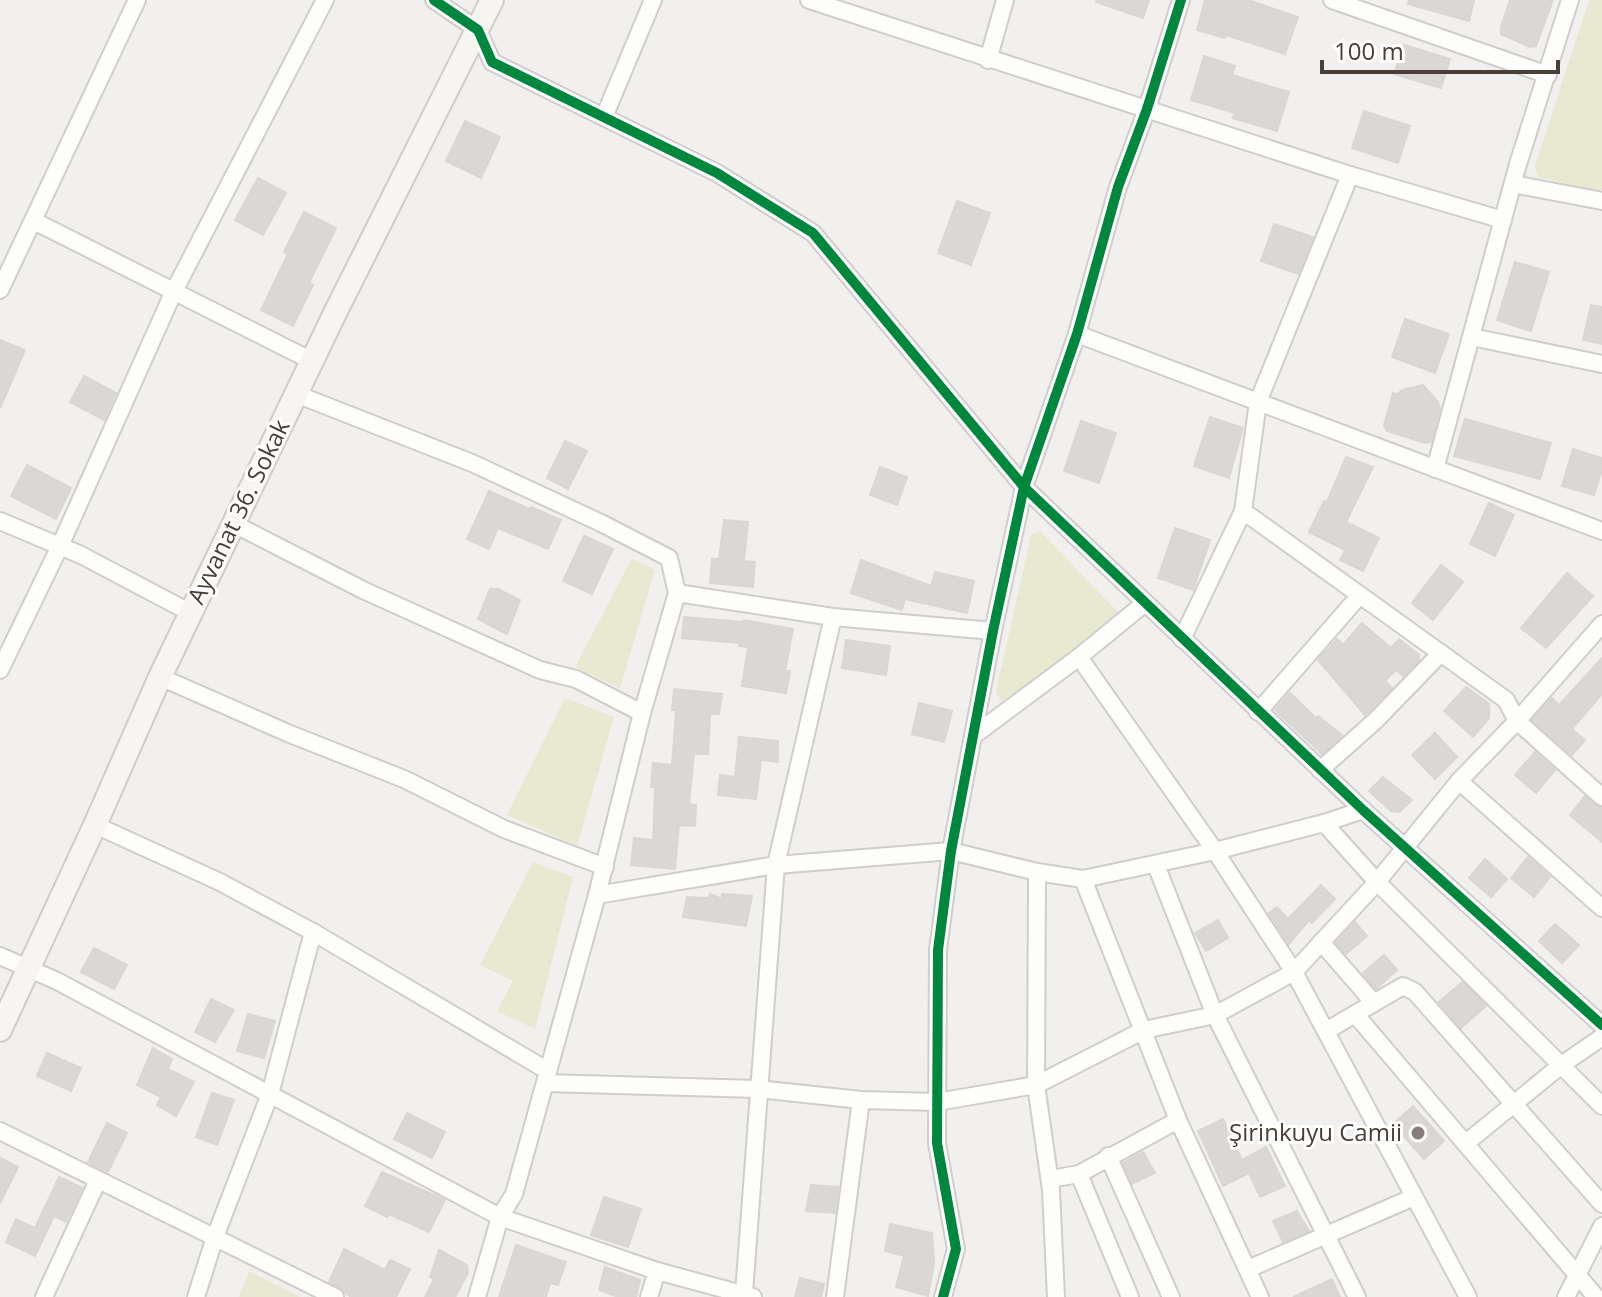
<svg xmlns="http://www.w3.org/2000/svg" width="1602" height="1297" viewBox="0 0 1602 1297" font-family="'Open Sans',sans-serif">
<style>
.green{fill:#e7e9d1}
.building{fill:#dad7d5;stroke:#dad6d4;stroke-width:2}
.lines{fill:none;stroke-linecap:round;stroke-linejoin:round}
.street-casing{stroke:#d0cecc;stroke-width:20}
.secondary-casing{stroke:#d2ccc7;stroke-width:26}
.street{stroke:#fdfdfc;stroke-width:16}
.secondary{stroke:#f7f4f1;stroke-width:22}
.cycleway-casing{stroke:#fff;stroke-width:15}
.cycleway{stroke:#00873e;stroke-width:10}
.poi-dot{fill:#847d7a;stroke:#fff;stroke-width:3}
.labels{text-anchor:middle;stroke-width:6;stroke-linejoin:round;paint-order:stroke}
.street-label{font-size:24px;fill:#483f3b;stroke:#fff}
.poi-label{font-size:24px;fill:#483f3b;stroke:#fff;text-anchor:end}
</style>
<rect width="100%" height="100%" fill="#f2f0ee"/>
<!-- green -->
<g class="green">
<path d="M1589,0H1602V190L1595,191L1538,177L1535,166Z"/>
<path d="M1040,531L1120,614L1004,706L996,692L1031,535Z"/>
<path d="M632,558L655,570L620,688L575,667Z"/>
<path d="M565,698L614,717L577,846L507,815Z"/>
<path d="M533,862L573,877L535,1029L497,1011L513,981L480,965Z"/>
<path d="M249,1271L300,1297H239Z"/>
</g>
<!-- building -->
<g class="building">
<path d="M1097,0H1149L1143,18L1096,2Z"/>
<path d="M1205,0H1248L1298,17L1285,54L1226,35L1225,38L1197,30Z"/>
<path d="M1409,0H1474L1469,21L1408,4Z"/>
<path d="M1510,0H1553L1536,46L1530,47L1501,34V27Z"/>
<path d="M1404,45L1450,59L1441,88L1394,74Z"/>
<path d="M1204,56L1235,66L1232,75L1289,92L1277,131L1233,118L1235,113L1191,100Z"/>
<path d="M1364,111L1410,126L1398,163L1352,148Z"/>
<path d="M465,121L500,137L481,178L446,161Z"/>
<path d="M258,178L286,193L263,235L235,220Z"/>
<path d="M957,201L990,213L971,265L938,253Z"/>
<path d="M304,212L336,228L309,283L313,285L293,326L261,310L288,254L284,252Z"/>
<path d="M1274,224L1313,237L1298,274L1261,261Z"/>
<path d="M1515,262L1549,272L1531,331L1497,320Z"/>
<path d="M1591,305L1602,307V344L1583,340Z"/>
<path d="M1405,319L1449,334L1435,373L1392,357Z"/>
<path d="M0,340L25,350L0,408Z"/>
<path d="M84,376L116,393L104,420L70,402Z"/>
<path d="M1423,385L1438,402L1440,408L1431,442L1425,443L1387,431L1384,425L1393,393L1398,394L1402,390Z"/>
<path d="M1210,417L1243,428L1229,478L1194,466Z"/>
<path d="M1465,419L1551,443L1540,479L1454,456Z"/>
<path d="M1081,421L1116,433L1099,483L1064,471Z"/>
<path d="M565,441L587,451L568,489L547,478Z"/>
<path d="M1573,449L1602,458V470L1594,495L1562,486Z"/>
<path d="M1346,457L1373,467L1346,522L1379,538L1363,571L1340,560L1345,550L1309,532L1324,501L1327,502Z"/>
<path d="M27,465L71,488L56,519L11,496Z"/>
<path d="M880,467L907,477L897,505L870,495Z"/>
<path d="M489,491L530,509L531,507L561,520L548,549L498,528L489,549L467,539Z"/>
<path d="M1489,503L1514,515L1495,556L1470,544Z"/>
<path d="M724,520L748,522L744,561L755,562L753,587L710,583L712,559H719Z"/>
<path d="M1175,528L1210,540L1193,590L1158,578Z"/>
<path d="M584,536L613,549L592,594L563,581Z"/>
<path d="M861,560L931,586L935,572L974,581L967,613L905,599L902,610L851,593Z"/>
<path d="M1441,565L1463,582L1433,620L1412,603Z"/>
<path d="M1567,573L1593,596L1546,648L1521,628Z"/>
<path d="M490,589H498L520,600L507,634L478,619Z"/>
<path d="M684,617L743,622L744,620L793,629L785,671H790L786,693L742,686L748,647L739,646L740,643L682,638Z"/>
<path d="M1362,623L1391,648L1399,639L1419,655V660L1403,676L1396,670L1385,681L1392,688L1365,715L1318,660L1337,639L1343,645Z"/>
<path d="M846,640L890,646L886,675L842,668Z"/>
<path d="M1602,658V694L1572,729L1585,740L1572,755L1532,720L1552,698L1559,705Z"/>
<path d="M1466,687L1489,704V718L1473,737L1444,711Z"/>
<path d="M674,689L722,694L719,714H710L708,754H694L689,804L696,805L695,826L679,825L675,869L631,865L634,838L653,840L655,787H651L653,763L672,765L676,710H672Z"/>
<path d="M1290,693L1316,718L1318,716L1342,735L1322,754L1275,710Z"/>
<path d="M919,703L952,711L944,742L912,734Z"/>
<path d="M1435,733L1457,757L1435,779L1412,755Z"/>
<path d="M739,737L778,741V762L761,760L756,799L718,795L720,775L735,777Z"/>
<path d="M1535,752L1555,770L1536,793L1515,775Z"/>
<path d="M1383,777L1412,800L1399,812L1391,811L1369,791Z"/>
<path d="M1585,796L1602,808V842L1570,815Z"/>
<path d="M1528,857L1550,877L1534,897L1511,878Z"/>
<path d="M1485,859L1507,879L1491,897L1469,878Z"/>
<path d="M1321,885L1335,899L1312,923L1309,920L1289,944L1269,913L1277,907L1288,919Z"/>
<path d="M710,894L722,899V894L752,896L746,926L683,917L687,897L709,898Z"/>
<path d="M1218,920L1228,938L1206,951L1195,933Z"/>
<path d="M1355,922L1367,936L1346,954L1336,943Z"/>
<path d="M1555,924L1579,945L1562,963L1539,941Z"/>
<path d="M94,948L127,965L114,989L81,972Z"/>
<path d="M1384,955L1397,970L1376,989L1363,973Z"/>
<path d="M1462,982L1486,1006L1461,1028L1439,1002Z"/>
<path d="M211,999L234,1010L215,1042L195,1032Z"/>
<path d="M248,1014L275,1021L264,1058L237,1051Z"/>
<path d="M153,1048L172,1059L168,1069L194,1082L176,1116L157,1105L161,1097L137,1085Z"/>
<path d="M47,1053L81,1068L71,1091L37,1076Z"/>
<path d="M212,1093L234,1100L217,1145L196,1137Z"/>
<path d="M1413,1106L1444,1141L1424,1159L1393,1124Z"/>
<path d="M407,1113L445,1132L432,1158L394,1139Z"/>
<path d="M1223,1119L1242,1160L1266,1147L1285,1186L1260,1197L1249,1173L1223,1186L1198,1131Z"/>
<path d="M107,1123L127,1133L108,1172L88,1162Z"/>
<path d="M1143,1152L1155,1173L1132,1184L1123,1163Z"/>
<path d="M0,1158L18,1167L0,1203Z"/>
<path d="M382,1172L445,1200L429,1232L389,1214L387,1217L365,1206Z"/>
<path d="M59,1177L82,1188L66,1222L54,1216L35,1256L6,1242L16,1219L35,1228Z"/>
<path d="M811,1185L838,1187L835,1213L806,1211Z"/>
<path d="M604,1197L641,1209L628,1247L591,1235Z"/>
<path d="M1297,1211L1309,1231L1283,1242L1273,1221Z"/>
<path d="M890,1224L932,1233L934,1263L928,1296L896,1287L904,1256L885,1251Z"/>
<path d="M516,1245L566,1262L558,1285L550,1283L546,1297H499Z"/>
<path d="M344,1249L385,1270L390,1260L410,1269L396,1297H351L329,1282Z"/>
<path d="M439,1250L467,1265L468,1273L455,1297H425L434,1279L430,1277Z"/>
<path d="M605,1267L640,1280L636,1297H618L599,1290Z"/>
<path d="M800,1278L824,1284L821,1297H795Z"/>
<path d="M1332,1279L1340,1297H1293Z"/>
</g>
<g class="lines">
<defs>
<g id="street">
<path d="M434,0L478,30L492,62L717,173L813,233L1024,487L1363,810L1602,1025"/>
<path d="M809,0L1350,175L1503,220"/>
<path d="M1332,0L1548,75"/>
<path d="M988,60L1005,0"/>
<path d="M604,117L653,0"/>
<path d="M1513,184L1602,201"/>
<path d="M34,221L312,361"/>
<path d="M0,290L137,0"/>
<path d="M1077,334L1602,531"/>
<path d="M1472,337L1602,364"/>
<path d="M296,394L472,463L601,523L669,558L677,593"/>
<path d="M1435,469L1518,164L1570,0"/>
<path d="M1243,511L1506,700L1517,721L1602,797"/>
<path d="M0,521L81,555L191,613"/>
<path d="M234,524L363,590L540,670L576,679L642,713"/>
<path d="M1145,603L1079,657L1215,851L1294,972L1468,1297"/>
<path d="M1182,639L1243,511L1258,402L1350,175"/>
<path d="M0,670L60,546L174,291L325,0"/>
<path d="M160,677L290,734L404,779L504,829L605,867"/>
<path d="M1258,712L1360,595"/>
<path d="M973,736L1079,657"/>
<path d="M1320,770L1376,720L1441,653"/>
<path d="M1459,781L1602,908"/>
<path d="M1324,823L1377,882L1602,1106"/>
<path d="M95,825L220,882L313,932L548,1071"/>
<path d="M1156,865L1215,1015L1357,1297"/>
<path d="M1037,872L1036,1085L1051,1190L1056,1297"/>
<path d="M1083,879L1178,1120L1260,1297"/>
<path d="M597,895L776,865L951,851L1037,872L1083,879L1215,851L1324,823L1363,810"/>
<path d="M1321,942L1374,1003"/>
<path d="M0,956L57,981L500,1217L657,1271L753,1297"/>
<path d="M1355,1014L1596,1297"/>
<path d="M1326,1031L1403,986L1415,992L1602,1204"/>
<path d="M545,1083L758,1089L861,1100L937,1102L1036,1085L1144,1030L1215,1015L1294,972L1377,882L1459,781L1517,721L1602,624"/>
<path d="M0,1131L335,1297"/>
<path d="M1466,1143L1560,1066L1602,1037"/>
<path d="M1108,1156L1171,1297"/>
<path d="M1079,1174L1130,1297"/>
<path d="M1050,1179L1079,1174L1178,1120"/>
<path d="M1248,1269L1414,1197"/>
<path d="M744,1293L776,865L833,617"/>
<path d="M44,1297L98,1180"/>
<path d="M196,1297L215,1237L270,1094L313,932"/>
<path d="M477,1297L500,1217L514,1194L597,895L642,713L677,593L833,617L993,631"/>
<path d="M649,1297L657,1271"/>
<path d="M835,1297L861,1100"/>
<path d="M943,1297L956,1249L937,1143L938,950L951,851L993,631L1024,487L1077,334L1118,187L1147,109L1181,0"/>
<path d="M1566,1297L1602,1226"/>
</g>
<path id="secondary" d="M0,1030L95,825L160,677L336,311L492,0"/>
</defs>
<!-- street casing -->
<use href="#street" class="street-casing"/>
<!-- secondary casing -->
<use href="#secondary" class="secondary-casing"/>
<!-- street -->
<use href="#street" class="street"/>
<!-- secondary -->
<use href="#secondary" class="secondary"/>
<defs>
<g id="cycleway">
<path d="M434,0L478,30L492,62L717,173L813,233L1024,487L1363,810L1602,1025"/>
<path d="M943,1297L956,1249L937,1143L938,950L951,851L993,631L1024,487L1077,334L1118,187L1147,109L1181,0"/>
</g>
</defs>
<!-- cycleway casing -->
<use href="#cycleway" class="cycleway-casing"/>
<!-- cycleway -->
<use href="#cycleway" class="cycleway"/>
</g>
<!-- markers -->
<circle class="poi-dot" cx="1418" cy="1133" r="8"/>
<g class="labels">
<!-- street labels -->
<g class="street-label">
<text transform="translate(239 512) rotate(-64)" y="8">Ayvanat 36. Sokak</text>
</g>
<!-- poi labels -->
<g class="poi-label">
<text x="1402" y="1141">Şirinkuyu Camii</text>
</g>
</g>
<!-- scale -->
<path d="M1322 60v12h236v-12" fill="none" stroke="#483f3b" stroke-width="4"/>
<text x="1334" y="60" font-size="24" fill="#483f3b" stroke="#ffffff" stroke-width="6" paint-order="stroke">100 m</text>
</svg>
